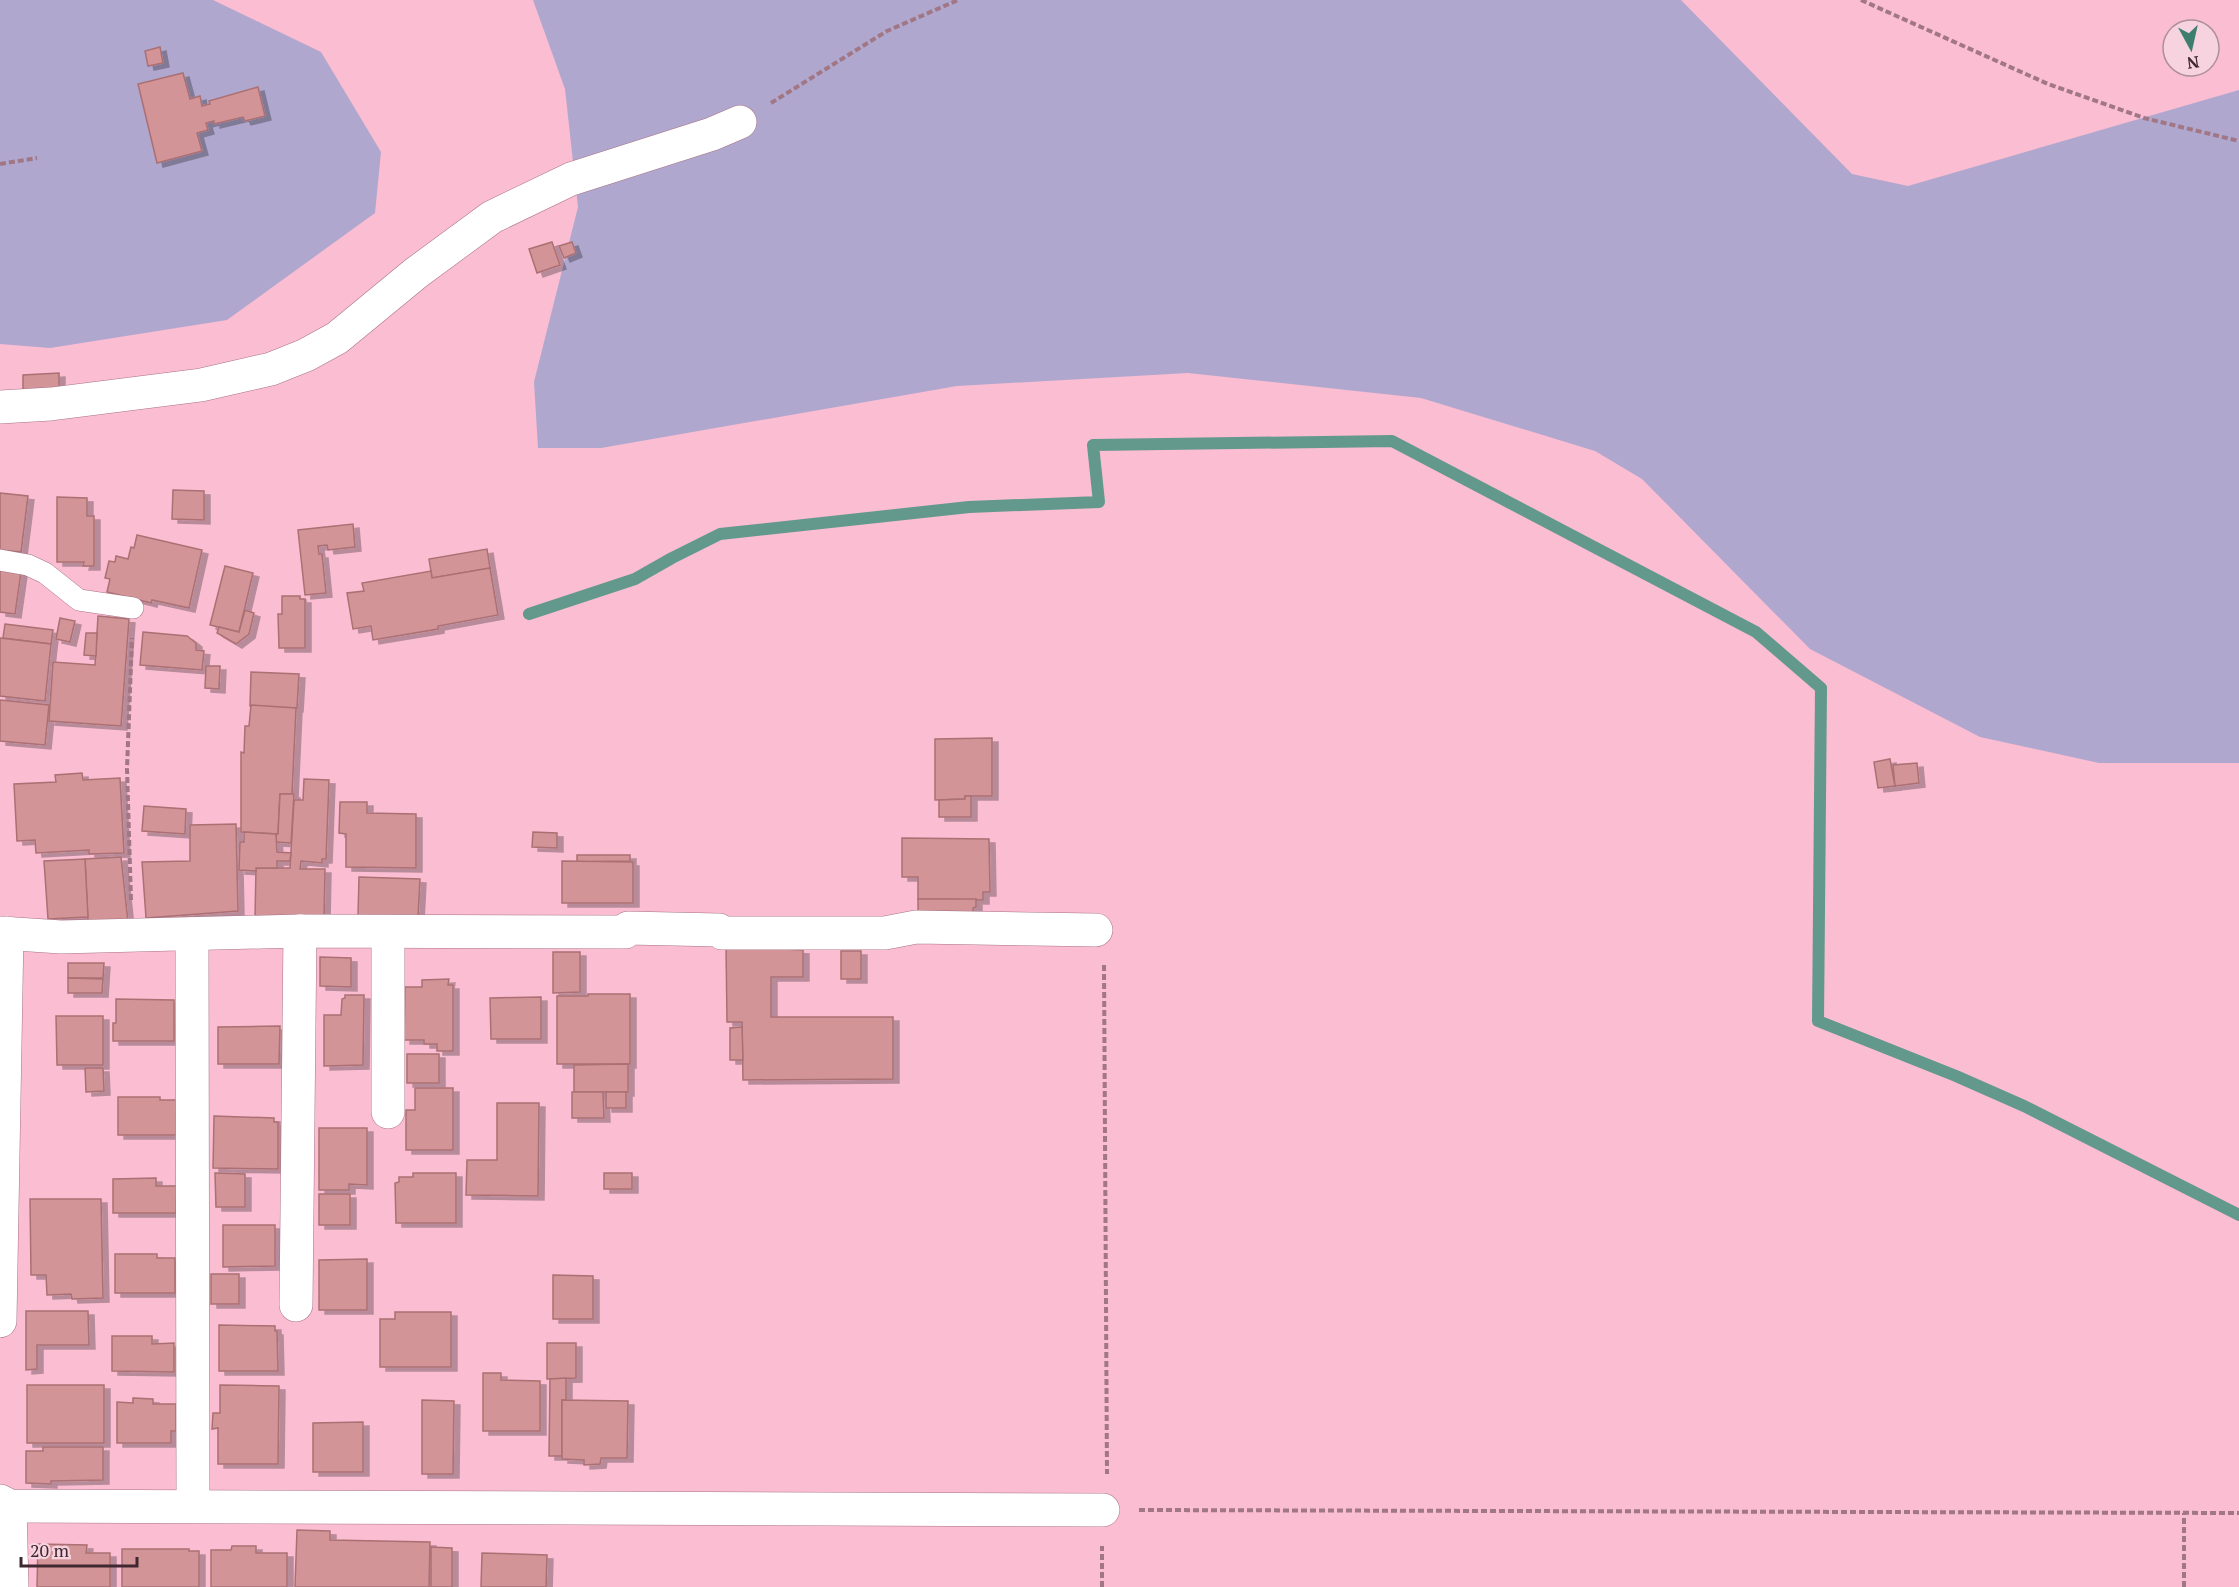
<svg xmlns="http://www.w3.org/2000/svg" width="2239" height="1587" viewBox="0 0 2239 1587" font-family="'PT Serif',serif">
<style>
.green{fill:#b0a7ce}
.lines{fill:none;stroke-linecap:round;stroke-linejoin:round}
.stream{stroke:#62998c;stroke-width:12}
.building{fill:#d29497;stroke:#ab7073;stroke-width:1.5;filter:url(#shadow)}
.lane-casing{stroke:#a97286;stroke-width:22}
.street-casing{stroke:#a97286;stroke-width:34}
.path{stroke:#a17685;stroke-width:4;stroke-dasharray:6 3;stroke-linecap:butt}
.lane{stroke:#fff;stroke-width:21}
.street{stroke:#fff;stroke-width:33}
</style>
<defs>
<filter id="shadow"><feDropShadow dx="6" dy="4" stdDeviation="0" flood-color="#0004"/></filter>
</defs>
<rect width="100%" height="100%" fill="#fabdd2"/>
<!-- green -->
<g class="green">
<path d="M0,0H213L321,52L381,152L375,213L227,320L50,348L0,344Z"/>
<path d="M533,0H1681L1852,174L1908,186L2239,90V763H2099L1980,737L1810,649L1642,479L1595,451L1421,398L1188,373L957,386L601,448H538L534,382L578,207L565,89Z"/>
</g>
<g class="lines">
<!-- stream -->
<path class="stream" d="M529,614L635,579L672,558L720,534L969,507L1099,502L1093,445L1392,441L1756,632L1821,688L1818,1021L1956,1076L2024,1106L2239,1215"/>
</g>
<!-- building -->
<g class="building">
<path d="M160,47L163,63L148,66L145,51Z"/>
<path d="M183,73L190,99L200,96L202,106L210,104L209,101L258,87L265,116L245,121L243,117L214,124V121L206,123L208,130L197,133L202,151L157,163L138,84Z"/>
<path d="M552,242L560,265L537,273L529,249Z"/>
<path d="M572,242L576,253L564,258L559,246Z"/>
<path d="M59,373V390L23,391V375Z"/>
<path d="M173,490L204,491V520L172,519Z"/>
<path d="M0,493L28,496L21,552L0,550Z"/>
<path d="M57,497L87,498V516H94V566H83L84,562H57Z"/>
<path d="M353,524L355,547L328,550L327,545L318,546L319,554H322L326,593L305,595L298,530Z"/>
<path d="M137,535L202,550L189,608L152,600L151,603L107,592L110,579L105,578L109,561L115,562L116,556L128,559L131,547L134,548Z"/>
<path d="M487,549L490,568L432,578L429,559Z"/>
<path d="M225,566L253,573L239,632L210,625Z"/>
<path d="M490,568L498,615L438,626V629L373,640L371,626L353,629L347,593L364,591L362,583L431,571L432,578Z"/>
<path d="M0,569L21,572L15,614L0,612Z"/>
<path d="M282,596H300V599H305V648H279L278,614H282Z"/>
<path d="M245,610L254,613L249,634L236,644L217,633L219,627L239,632Z"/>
<path d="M98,616L129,619L121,726L49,721L53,662L95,665Z"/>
<path d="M60,618L75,621L70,642L56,639Z"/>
<path d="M5,624L53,630L51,644L3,638Z"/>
<path d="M143,632L187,636L196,643V650L204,651L202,670L140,665Z"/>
<path d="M86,633H97L96,656L84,655Z"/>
<path d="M0,638L51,644L45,701L0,696Z"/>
<path d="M206,666H220L219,689L205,688Z"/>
<path d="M251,672L299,674L297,708L250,706Z"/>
<path d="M0,700L49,705L45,745L0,741Z"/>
<path d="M251,705L296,708L292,794H280L278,834L241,832V752L244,753L245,726H249Z"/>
<path d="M992,738V796H965V799L935,800V739Z"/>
<path d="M1890,759L1895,786L1878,788L1874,762Z"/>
<path d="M1917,763L1919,783L1895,786L1893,765Z"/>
<path d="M82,773L83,780L120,778L124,853L89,854V850L36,853L35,840L17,841L14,784L56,782L55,775Z"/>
<path d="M304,779L329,780L326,859H322V863L301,861L300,869H325L324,918L255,917L256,868H290L294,800H303Z"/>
<path d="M280,794H294L291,843L276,842V834H278Z"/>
<path d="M965,796H971V817H939V800L965,799Z"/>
<path d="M340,802H367V813L416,814V868L346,867V834L339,833Z"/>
<path d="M144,806L186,809L185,834L142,831Z"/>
<path d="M236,824L238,911L146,918L142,862L190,861V825Z"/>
<path d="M244,832L276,834L277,852L291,853L290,861H277V868H256V871L239,870L240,842H244Z"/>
<path d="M533,832L557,833V848L532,847Z"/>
<path d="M902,838L989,839L990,892H983V900L918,899V877H902Z"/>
<path d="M577,855H630V861L577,862Z"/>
<path d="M121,857L128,922L88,923L85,859Z"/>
<path d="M85,859L88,917L48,919L44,861Z"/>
<path d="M562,861L633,862V903H562Z"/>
<path d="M359,877L420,879L418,917L358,915Z"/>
<path d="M918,899H976V907L973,908V912L918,911Z"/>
<path d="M726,946L803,950V977H771V1017H893V1079L743,1080L742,1022H727Z"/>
<rect x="841" y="951" width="20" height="28"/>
<path d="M553,952H580V992L553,993Z"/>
<path d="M320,957L351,958V987L320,986Z"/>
<path d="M68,963H104L103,978H68Z"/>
<path d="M68,978L103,979L102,993H68Z"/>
<path d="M449,979L448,985H453V1051H437V1044H424V1040H404L405,987H422V980Z"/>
<path d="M588,994H630V1064H557V996H588Z"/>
<path d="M345,995H364L363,1065L324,1066V1015H341L342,999L345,998Z"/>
<path d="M541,997V1039H491L490,998Z"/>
<path d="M116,999L174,1000V1041H113V1023H116Z"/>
<path d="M56,1016H103V1065H57Z"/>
<path d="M280,1026L279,1064H218V1027Z"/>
<path d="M742,1027L743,1060H730V1028Z"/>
<rect x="407" y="1054" width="32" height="29"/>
<path d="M628,1064V1092H574V1065Z"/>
<path d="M85,1068H103L104,1091L86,1092Z"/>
<path d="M415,1088H453V1150H406V1110H415Z"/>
<path d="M572,1092H603L604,1118H572Z"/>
<rect x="606" y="1092" width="20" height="16"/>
<path d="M118,1097H160V1100H176V1135H118Z"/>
<path d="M497,1103H539L538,1196L466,1195L467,1160H497Z"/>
<path d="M214,1116L274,1118V1122H278V1169L213,1168Z"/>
<path d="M319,1128H367V1185L349,1184V1190H319Z"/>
<path d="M215,1173L245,1174V1207H216Z"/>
<path d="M413,1173H456V1223H396L395,1183L399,1182V1177H413Z"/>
<rect x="604" y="1173" width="28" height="16"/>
<path d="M156,1178V1186H177L176,1213H113V1179Z"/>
<rect x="319" y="1194" width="31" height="31"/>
<path d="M30,1199H101L103,1298L72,1299L71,1294L47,1295L46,1275H31Z"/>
<path d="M223,1225H275V1266L223,1267Z"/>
<path d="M115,1254H157V1258H175V1293H115Z"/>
<path d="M367,1259V1310H319V1260Z"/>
<rect x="211" y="1274" width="28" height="30"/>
<path d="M553,1275L593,1276V1319H553Z"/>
<path d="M26,1311H88L89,1345H37V1369L26,1370Z"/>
<path d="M395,1312H451V1367H380V1319H395Z"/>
<path d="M219,1325L275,1326V1331H277L278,1371H219Z"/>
<path d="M112,1336H152V1344L174,1343V1372L112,1371Z"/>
<path d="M547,1343H576V1378L547,1379Z"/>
<path d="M483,1373H501V1380L540,1381V1431H483Z"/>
<path d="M566,1378V1400H562V1456H549L550,1379Z"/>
<rect x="27" y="1385" width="77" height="58"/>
<path d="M220,1385L279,1386L278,1464H218V1428L212,1429L213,1413H220Z"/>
<path d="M133,1398L153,1399V1404H176V1431H171V1443H117V1402L133,1403Z"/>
<path d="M422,1400L454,1401L453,1474H422Z"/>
<path d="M562,1400L628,1401L627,1458H601L600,1464L584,1465V1460L562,1459Z"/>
<path d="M363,1422V1472H313V1423Z"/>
<path d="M43,1447H103V1480L51,1481V1484L26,1483V1451H43Z"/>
<path d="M297,1530L330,1531V1540L430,1542L429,1587H295Z"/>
<path d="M38,1544L87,1545L86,1553H110V1587H37Z"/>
<path d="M232,1546H256V1553H287V1587H211V1550H231Z"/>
<path d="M431,1547L452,1548V1587H431Z"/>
<path d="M122,1549H189V1551H199V1587H122Z"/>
<path d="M482,1553L547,1555L546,1587H481Z"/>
</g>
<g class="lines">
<defs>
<path id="lane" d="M0,560L28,565L45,573L79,600L133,608"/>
<g id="street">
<path d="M0,407L51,404L201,385L271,369L306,355L337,338L416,273L492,217L571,179L712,134L740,122"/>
<path d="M0,933L61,937L300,931L625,932L628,928L719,930L722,933H885L916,927L1096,930"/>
<path d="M192,934L193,1505"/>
<path d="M388,1112V932"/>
<path d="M296,1305L300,931"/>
<path d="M0,1321L7,933"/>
<path d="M0,1501L10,1506L1103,1510"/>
<path d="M10,1506L12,1587"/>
</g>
</defs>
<!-- lane casing -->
<use href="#lane" class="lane-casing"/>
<!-- street casing -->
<use href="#street" class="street-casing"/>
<!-- path -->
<g class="path">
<path d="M1861,0L2048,84L2144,118L2239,141"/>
<path d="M771,103L887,31L958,0"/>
<path d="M0,164L37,158"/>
<path d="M131,900L127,769L132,638"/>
<path d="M1104,965L1107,1474"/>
<path d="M1139,1510L2239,1513"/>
<path d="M1102,1587V1546"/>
<path d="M2184,1587V1513"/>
</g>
<!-- lane -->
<use href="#lane" class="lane"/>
<!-- street -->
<use href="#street" class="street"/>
</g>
<!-- north arrow -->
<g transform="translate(2191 48) rotate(172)"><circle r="28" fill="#f7d2df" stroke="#ad8e99" stroke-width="1.5"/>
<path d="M0-4.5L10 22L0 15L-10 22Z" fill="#3d7e6f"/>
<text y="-9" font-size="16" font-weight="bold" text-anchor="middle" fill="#3f2831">N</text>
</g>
<!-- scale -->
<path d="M21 1557v9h116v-9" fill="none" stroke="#3f2831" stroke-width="3"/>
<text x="30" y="1557" font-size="18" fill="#3f2831" stroke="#f7d2df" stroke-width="4.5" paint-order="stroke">20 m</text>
</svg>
